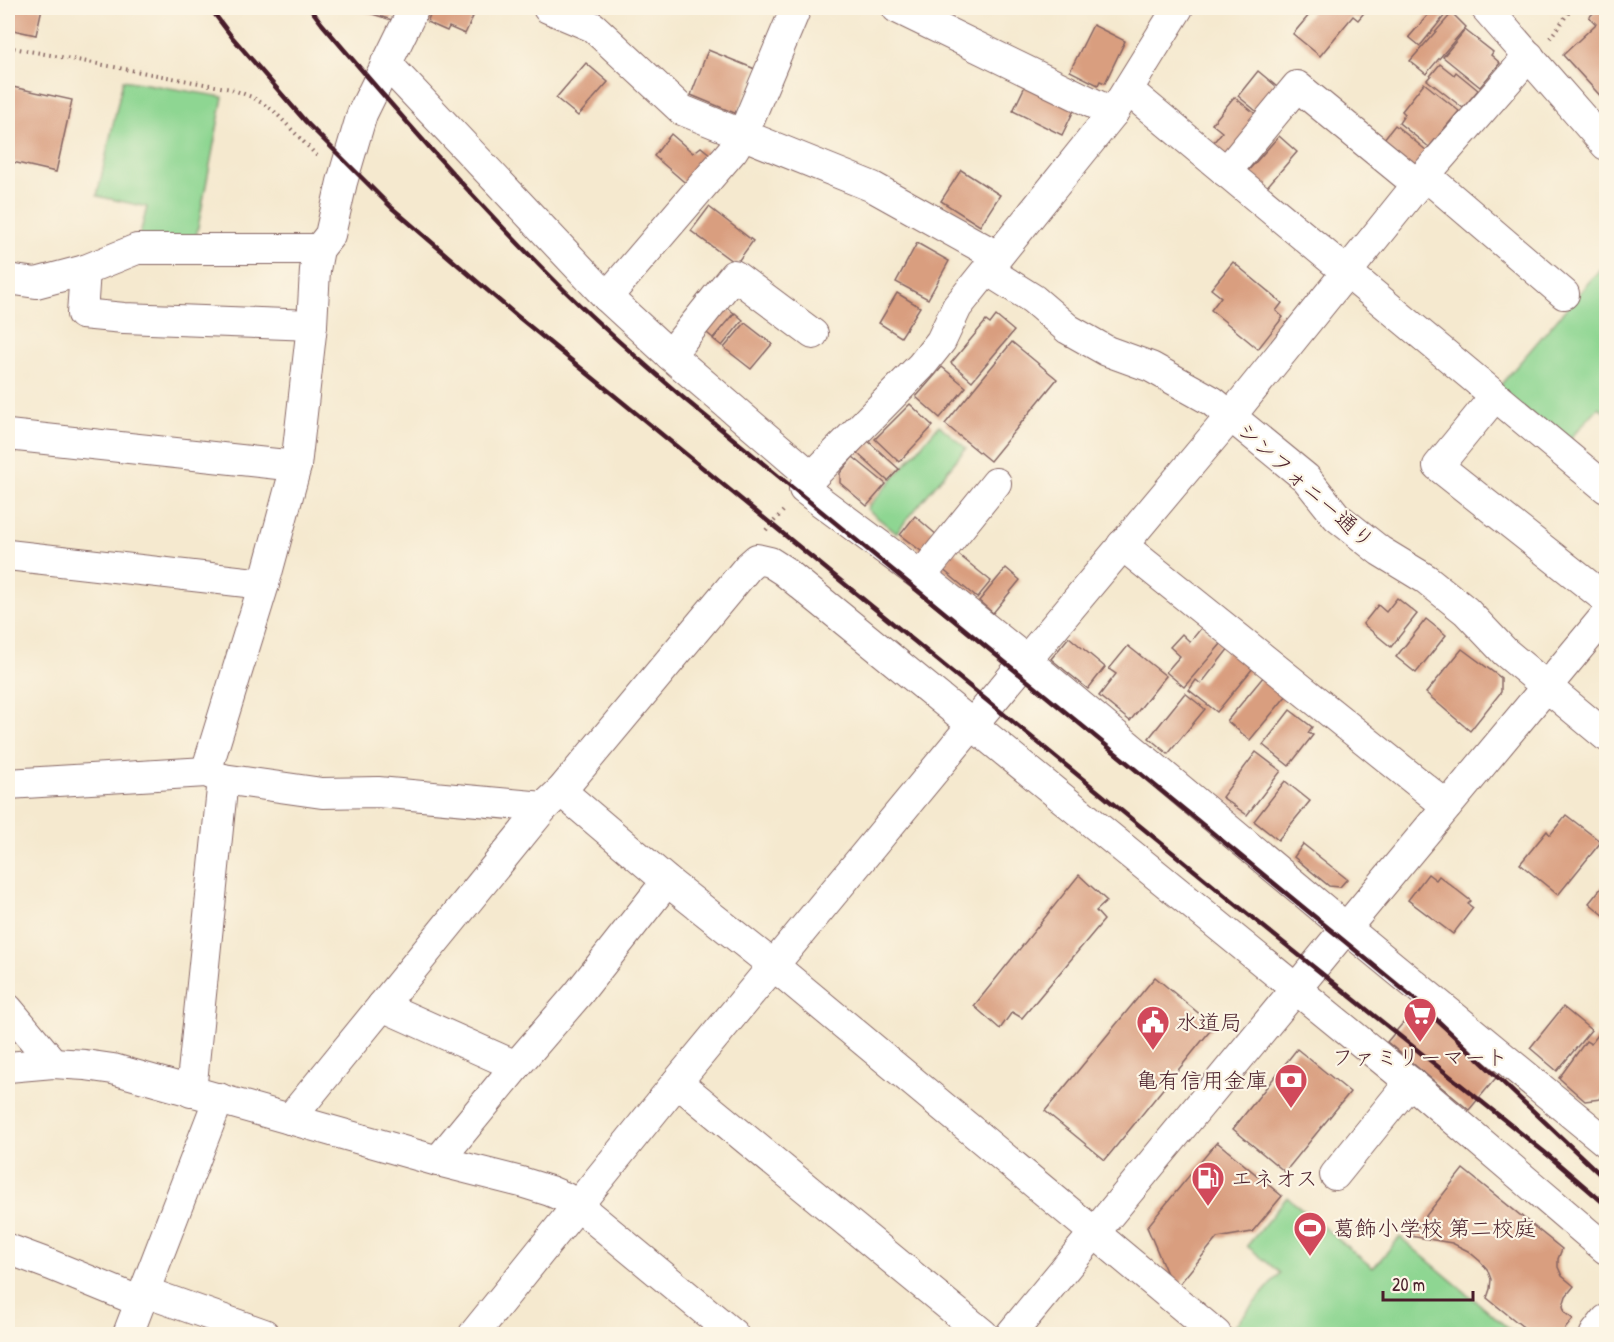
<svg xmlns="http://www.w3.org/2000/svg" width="1614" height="1342" viewBox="0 0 1614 1342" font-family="'Patrick Hand','Klee One',sans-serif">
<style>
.green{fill:#8ed692;stroke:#6c7a5e;stroke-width:1.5}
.building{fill:#d99e7f}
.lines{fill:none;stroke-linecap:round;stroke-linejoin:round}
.minor-casing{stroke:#866664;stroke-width:32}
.path{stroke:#866664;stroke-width:4;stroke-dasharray:1.5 4.5;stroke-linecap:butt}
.minor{stroke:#fff;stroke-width:30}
.rail{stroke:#4a1f2b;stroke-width:4.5}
.labels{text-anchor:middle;stroke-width:4.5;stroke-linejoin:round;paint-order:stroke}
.street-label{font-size:22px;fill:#4a1f2b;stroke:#fcf5e5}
.poi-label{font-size:22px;fill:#4a1f2b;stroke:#fcf5e5;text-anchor:start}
</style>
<rect width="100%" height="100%" fill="#fcf5e5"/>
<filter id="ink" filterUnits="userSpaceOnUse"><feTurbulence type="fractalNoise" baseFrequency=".0167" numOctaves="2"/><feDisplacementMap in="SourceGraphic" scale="12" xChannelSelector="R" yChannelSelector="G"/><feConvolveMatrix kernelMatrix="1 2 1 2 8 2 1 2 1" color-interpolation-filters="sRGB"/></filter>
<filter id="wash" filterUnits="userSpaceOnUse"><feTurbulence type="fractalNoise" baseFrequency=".008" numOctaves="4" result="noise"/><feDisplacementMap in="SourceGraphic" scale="24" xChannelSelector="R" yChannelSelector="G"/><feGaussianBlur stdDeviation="1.35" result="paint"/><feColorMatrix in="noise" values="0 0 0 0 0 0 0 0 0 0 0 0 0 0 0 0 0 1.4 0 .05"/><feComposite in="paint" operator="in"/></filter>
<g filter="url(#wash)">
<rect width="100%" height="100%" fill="#f5e9cf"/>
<!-- green -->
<g class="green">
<path d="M123,80L223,97L195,243L139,238L147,207L97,196Z"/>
<path d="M1606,262V413L1599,407L1566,443L1497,389Z"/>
<path d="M939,425L966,448L896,533L867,509Z"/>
<path d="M1287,1197L1373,1268L1400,1237L1515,1334H1237L1231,1330L1280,1273L1247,1246Z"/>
</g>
<g id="blocks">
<!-- building -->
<g class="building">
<path d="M8,8H42L36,35L8,29Z"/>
<path d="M353,8H396L392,20Z"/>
<path d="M433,8H477L465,34L449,27L447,31L427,22Z"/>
<path d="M1315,8H1368L1358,20L1353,16L1320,56L1293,34Z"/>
<path d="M1434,8H1448L1450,9L1420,46L1409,37Z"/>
<path d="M1599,8H1606V102L1563,55L1596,24L1589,17Z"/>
<path d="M1452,13L1466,27L1426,74L1410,61Z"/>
<path d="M1093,25L1125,41L1105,83L1100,81L1098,85L1070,71Z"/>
<path d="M1465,30L1493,52L1491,55L1500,63L1480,87L1443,57Z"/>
<path d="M708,50L755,69L737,114L691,95Z"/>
<path d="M586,63L608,82L578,116L556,98Z"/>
<path d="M1440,64L1454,75L1456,72L1478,90L1463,108L1427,80Z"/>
<path d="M1258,71L1282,91L1262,116L1238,96Z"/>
<path d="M1027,82L1076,106L1062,135L1013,111Z"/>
<path d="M1424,83L1459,111L1429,147L1399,123L1405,114L1402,111Z"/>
<path d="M8,86L72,100L56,172L8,161Z"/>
<path d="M1234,97L1262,119L1227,162L1213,143L1222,132L1212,124Z"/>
<path d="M1395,125L1427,151L1412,170L1380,144Z"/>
<path d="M671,134L693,153L701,147L716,159L690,187L654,156Z"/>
<path d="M1279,136L1297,152L1265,189L1246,173Z"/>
<path d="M961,170L1000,195L980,226L941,201Z"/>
<path d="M709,207L753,241L736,264L691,231Z"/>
<path d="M917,243L949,261L928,299L896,282Z"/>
<path d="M1233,262L1282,303L1276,311L1283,317L1258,349L1211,310L1221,297L1211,289Z"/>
<path d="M897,293L920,307L901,337L879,323Z"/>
<path d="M722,304L734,313L713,338L702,329Z"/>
<path d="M735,313L743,320L722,346L713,339Z"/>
<path d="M996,316L1014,331L972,381L951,363L986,321L990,324Z"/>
<path d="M745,323L772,344L751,369L724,348Z"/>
<path d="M1012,342L1057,379L990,461L945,424Z"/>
<path d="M942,367L966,387L940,418L916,397Z"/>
<path d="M910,404L933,426L899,462L875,439Z"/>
<path d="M868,441L899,469L888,481L857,453Z"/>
<path d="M853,457L886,484L867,506L840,483V473Z"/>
<path d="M915,516L938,536L925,554L900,535Z"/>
<path d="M954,551L991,581L977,598L941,568Z"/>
<path d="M1006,568L1020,580L993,613L979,601Z"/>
<path d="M1397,598L1417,614L1391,647L1363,624L1378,605L1386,612Z"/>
<path d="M1426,619L1446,635L1416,673L1396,657Z"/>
<path d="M1202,627L1221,644L1184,687L1166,672L1180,656L1170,647L1182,634L1190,642Z"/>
<path d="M1069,637L1105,667L1088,689L1051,659Z"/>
<path d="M1128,646L1166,676L1130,721L1099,696L1116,674L1109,669Z"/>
<path d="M1229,648L1253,668L1217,712L1189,690L1196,680L1201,684Z"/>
<path d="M1462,649L1501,678V692L1470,731L1426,693Z"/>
<path d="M1264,676L1287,695L1250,740L1227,721Z"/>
<path d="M1185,693L1205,709L1168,754L1149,738Z"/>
<path d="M1290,710L1312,727L1308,733L1313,735L1289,766L1263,745Z"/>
<path d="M1256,752L1281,771L1247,815L1222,797Z"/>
<path d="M1285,781L1310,801L1278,840L1254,821Z"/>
<path d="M1566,815L1601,842L1558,895L1520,864L1547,831L1550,835Z"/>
<path d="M1303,844L1347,879L1340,887L1329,886L1294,857Z"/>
<path d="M1428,874L1436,880L1439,876L1471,901L1468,904L1473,908L1453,934L1408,900Z"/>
<path d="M1079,875L1107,901L1096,911L1104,920L1022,1018L1012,1012L1000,1029L974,1006Z"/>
<path d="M1606,882V917L1589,903Z"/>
<path d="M1155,977L1214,1026L1105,1160L1045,1111Z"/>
<path d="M1419,1004L1500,1073L1469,1110L1387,1042Z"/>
<path d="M1563,1007L1591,1030L1557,1071L1530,1048Z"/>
<path d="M1601,1031L1606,1035V1090L1600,1099L1585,1101L1559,1078L1586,1041L1591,1044Z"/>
<path d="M1297,1049L1350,1092L1285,1172L1233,1129Z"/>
<path d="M1217,1142L1282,1196L1252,1232L1217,1238L1177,1287L1171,1283L1147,1227Z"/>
<path d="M1463,1169L1562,1249L1558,1259V1267L1562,1276L1574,1286L1566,1296L1563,1306L1565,1313L1573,1319L1561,1334H1532L1487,1298L1490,1289L1491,1279L1487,1269L1480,1261L1468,1251L1452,1243L1410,1236Z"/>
</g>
</g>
</g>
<g filter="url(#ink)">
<use href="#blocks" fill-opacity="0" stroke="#866664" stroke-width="1.5"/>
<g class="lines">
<defs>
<g id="minor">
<path d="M548,8L593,27L682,110L873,187L997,256"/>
<path d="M897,8L1113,113"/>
<path d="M1178,8L1113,113L957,307L941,341L921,366L812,477L804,489L921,576L1026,660L1346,928L1606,1142"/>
<path d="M1486,8L1606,145"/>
<path d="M386,63L607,297L670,355L812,477"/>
<path d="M1128,90L1606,488"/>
<path d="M1226,172L1297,86L1418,185"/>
<path d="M1425,175L1564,294"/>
<path d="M85,270L82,314L124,318L312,325"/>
<path d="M987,270L1033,299L1068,329L1107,351L1151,367L1212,401L1306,478L1337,517L1380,551L1426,579L1466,611L1505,652L1606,736"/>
<path d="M8,279L36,283L85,270L137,249H319"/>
<path d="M607,297L733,150L743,134L796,8"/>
<path d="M670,355L734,275L813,334"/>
<path d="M1495,396L1438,466L1606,599"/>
<path d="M8,435L296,466"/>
<path d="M1122,545L1447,806"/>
<path d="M8,555L264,584"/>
<path d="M921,576L996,483"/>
<path d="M206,772L264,584L296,466L312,325L315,270L319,249L330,235L342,182L362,114L414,8"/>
<path d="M8,784L206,772L223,779L322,793L378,792L544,807"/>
<path d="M561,791L667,881L774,966L1216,1334"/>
<path d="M382,1006L516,1066"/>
<path d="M8,1009L53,1063"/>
<path d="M8,1067L53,1063L85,1065L113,1069L438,1161L521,1182L550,1191L564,1197L577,1205L733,1334"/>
<path d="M677,1082L983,1334"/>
<path d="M191,1092L223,779"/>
<path d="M290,1119L544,807L561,791L748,567L757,559L770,562L784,571L1410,1082L1606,1249"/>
<path d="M438,1161L516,1066L578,994L667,881"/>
<path d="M1335,1175L1410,1082"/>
<path d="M8,1249L51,1265L141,1302"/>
<path d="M145,1292L264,1334"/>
<path d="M128,1334L219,1098"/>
<path d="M474,1334L677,1082L972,725L1230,417L1425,175L1529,56"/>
<path d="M1011,1334L1346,928L1606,615"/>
<path d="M1595,1334L1606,1320"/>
</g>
</defs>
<!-- minor casing -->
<use href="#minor" class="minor-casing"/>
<!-- path -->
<g class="path">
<path d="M1550,38L1572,8"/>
<path d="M8,47L231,89L252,97L273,110L319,158"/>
<path d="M766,530L785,509"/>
</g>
<!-- minor -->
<use href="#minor" class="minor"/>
<!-- rail -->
<g class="rail">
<path d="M210,8L232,37L306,122L392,208L516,315L1239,907L1548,1155L1606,1205"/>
<path d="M310,8L322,24C400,115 479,206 565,291C604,329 645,365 687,401L1416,1000L1606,1180"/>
</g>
</g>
</g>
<!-- icons -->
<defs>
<symbol id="supermarket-pin" viewBox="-11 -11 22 30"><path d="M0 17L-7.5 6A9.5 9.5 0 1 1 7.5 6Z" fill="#d1495b" stroke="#fcf5e5"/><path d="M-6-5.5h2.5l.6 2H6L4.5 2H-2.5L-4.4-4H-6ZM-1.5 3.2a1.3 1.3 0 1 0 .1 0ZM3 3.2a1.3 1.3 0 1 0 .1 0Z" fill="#fff"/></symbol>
<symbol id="civic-pin" viewBox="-11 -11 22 30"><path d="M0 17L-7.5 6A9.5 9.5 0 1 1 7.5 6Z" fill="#d1495b" stroke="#fcf5e5"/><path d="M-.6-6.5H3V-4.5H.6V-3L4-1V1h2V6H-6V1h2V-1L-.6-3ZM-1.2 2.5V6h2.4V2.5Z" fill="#fff"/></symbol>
<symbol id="bank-pin" viewBox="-11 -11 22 30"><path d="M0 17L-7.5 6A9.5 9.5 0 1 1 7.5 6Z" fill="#d1495b" stroke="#fcf5e5"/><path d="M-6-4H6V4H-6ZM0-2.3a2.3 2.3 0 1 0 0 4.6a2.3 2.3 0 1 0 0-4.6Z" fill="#fff"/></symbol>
<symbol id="fuel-pin" viewBox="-11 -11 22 30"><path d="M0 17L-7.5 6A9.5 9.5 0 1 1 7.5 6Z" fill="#d1495b" stroke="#fcf5e5"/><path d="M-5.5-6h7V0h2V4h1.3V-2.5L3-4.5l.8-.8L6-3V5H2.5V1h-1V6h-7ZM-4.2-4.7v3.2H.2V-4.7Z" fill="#fff"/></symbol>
<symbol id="stadium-pin" viewBox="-11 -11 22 30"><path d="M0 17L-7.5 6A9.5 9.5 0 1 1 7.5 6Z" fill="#d1495b" stroke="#fcf5e5"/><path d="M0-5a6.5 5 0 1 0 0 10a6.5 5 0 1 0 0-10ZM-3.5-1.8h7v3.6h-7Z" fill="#fff"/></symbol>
</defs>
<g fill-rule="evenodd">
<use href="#supermarket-pin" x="1401" y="995" width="38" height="52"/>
<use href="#civic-pin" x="1134" y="1003" width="38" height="52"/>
<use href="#bank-pin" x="1272" y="1061" width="38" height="52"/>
<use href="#fuel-pin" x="1189" y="1159" width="38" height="52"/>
<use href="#stadium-pin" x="1291" y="1209" width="38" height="52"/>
</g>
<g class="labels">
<!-- street labels -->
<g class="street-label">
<text transform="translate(1306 485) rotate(42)" y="8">シンフォニー通り</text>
</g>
<!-- poi labels -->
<g class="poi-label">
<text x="1176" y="1030">水道局</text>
<text x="1420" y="1065" text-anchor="middle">ファミリーマート</text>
<text x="1268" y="1088" text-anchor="end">亀有信用金庫</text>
<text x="1231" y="1186">エネオス</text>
<text x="1333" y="1236">葛飾小学校 第二校庭</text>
</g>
</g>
<!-- margin -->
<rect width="1614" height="1342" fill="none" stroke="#fcf5e5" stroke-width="30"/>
<!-- scale -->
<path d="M1383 1291v9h90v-9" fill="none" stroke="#4a1f2b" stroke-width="3"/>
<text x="1392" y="1291" font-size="18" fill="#4a1f2b" stroke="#fcf5e5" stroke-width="4.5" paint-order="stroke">20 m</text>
</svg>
